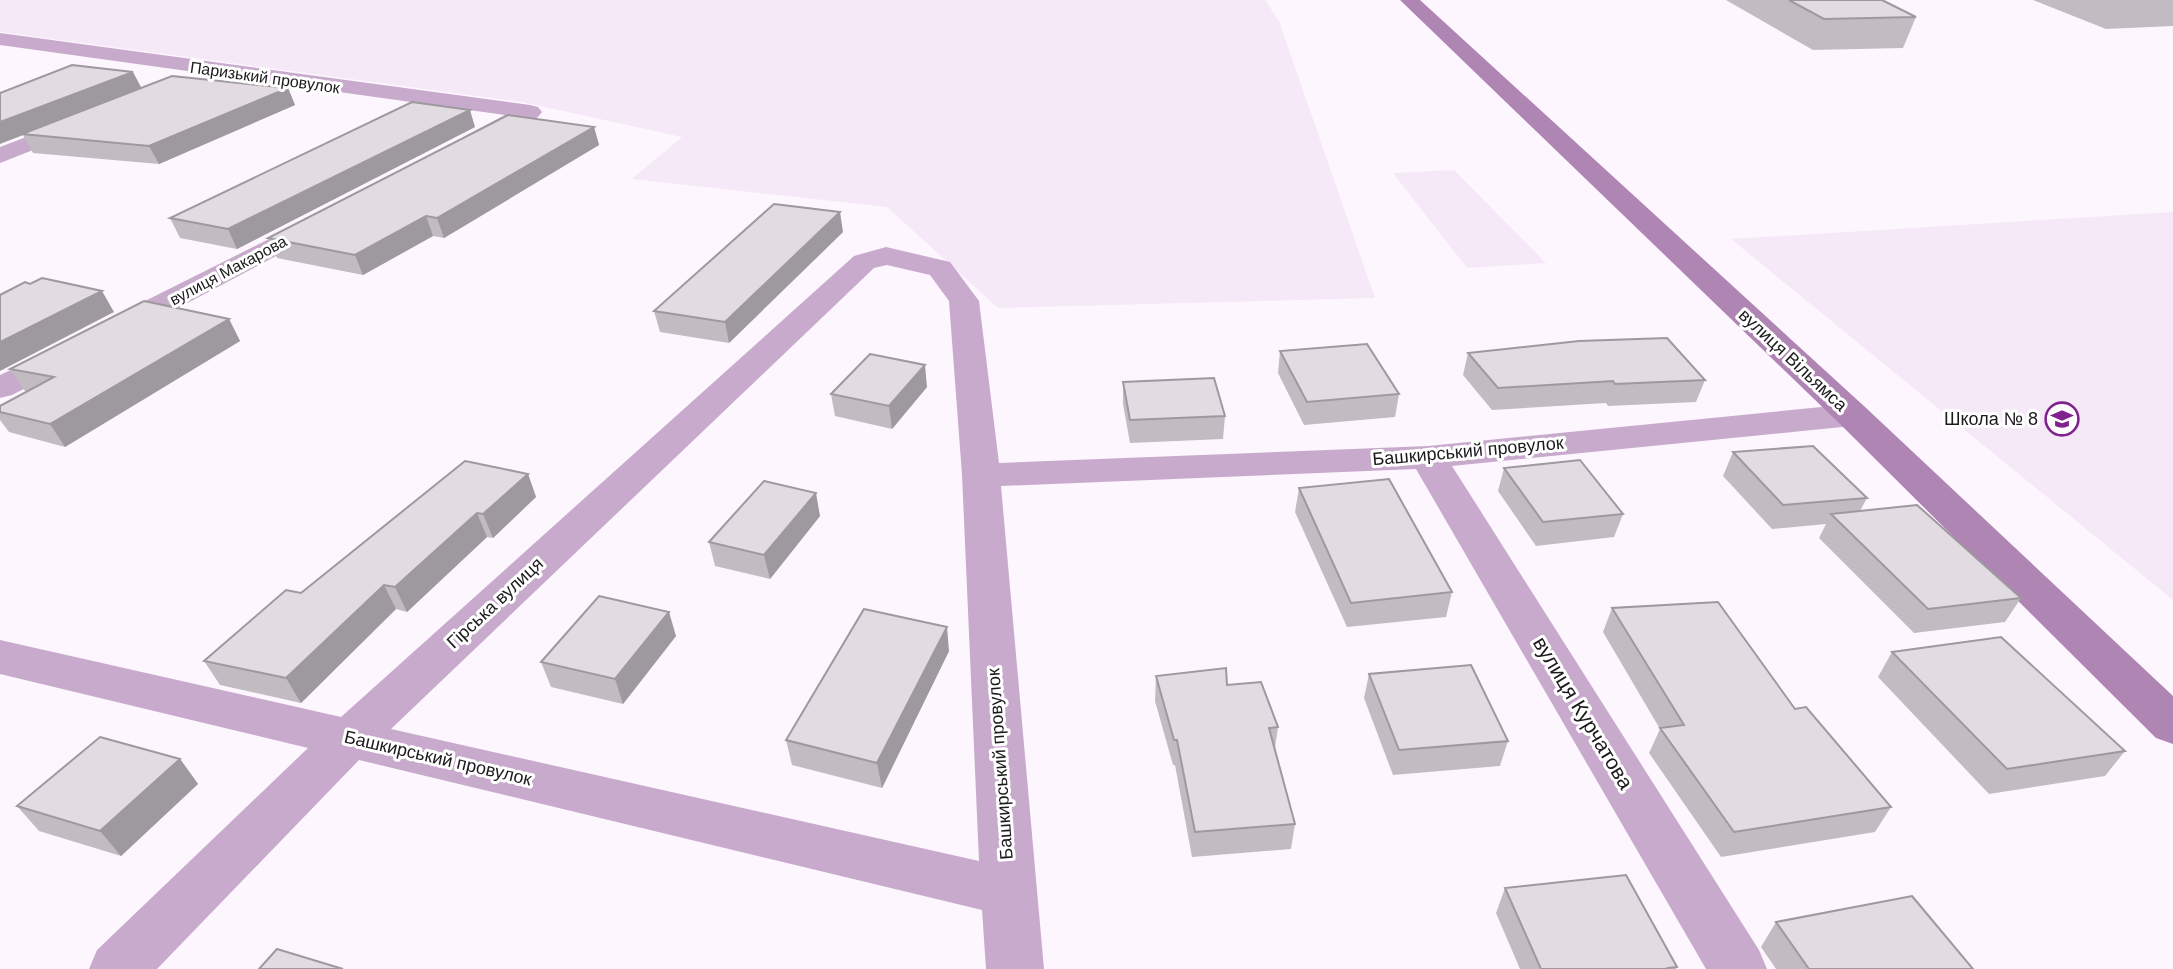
<svg xmlns="http://www.w3.org/2000/svg" width="2173" height="969" viewBox="0 0 2173 969" font-family="Helvetica,sans-serif">
<style>
.built{fill:#f5e9f7}
.lines{fill:none;stroke-linecap:round;stroke-linejoin:round}
.street{fill:#c8abcc;fill-rule:evenodd}
.secondary{fill:#af85b4;fill-rule:evenodd}
.wall{fill:#c2bcc2}
.shaded-wall{fill:#9e999e}
.building{fill:#e2dbe2;stroke:#9e999e;stroke-width:2}
.labels{text-anchor:middle;stroke-width:6;stroke-linejoin:round;paint-order:stroke}
.far-street-label{font-size:16px;fill:#1c1a1c;stroke:#fff}
.street-label{font-size:18px;fill:#1c1a1c;stroke:#fff}
.poi-label{font-size:18px;fill:#1c1a1c;stroke:#fff;text-anchor:end}
.near-street-label{font-size:21px;fill:#1c1a1c;stroke:#fff}
</style>
<rect width="100%" height="100%" fill="#fdf6fe"/>
<!-- built -->
<g class="built">
<path d="M0,0H1265L1279,21L1375,298L998,308L887,207L632,179L682,137L522,102L0,32Z"/>
<path d="M1454,170L1546,263L1467,268L1393,173Z"/>
<path d="M2173,212V600L1731,239Z"/>
</g>
<g class="lines">
<!-- street -->
<g class="street">
<path d="M0,33L530,105L538,107L542,112L538,117L476,147L467,145L464,140L467,135L505,115L0,45Z"/>
<path d="M76,118L84,120L88,125L84,130L0,163V147Z"/>
<path d="M317,215L327,217L331,223L327,229L127,335L116,338L105,335L100,328L105,321Z"/>
<path d="M886,247L950,262L979,301L999,463L1428,446L1852,404L1865,407L1870,415L1865,423L1852,426L1452,466L1759,950L1767,969H1706L1416,469L1001,486L1044,969H986L982,910L359,760L157,969H89L97,950L308,748L0,674V640L341,717L854,256ZM887,265L930,275L949,301L962,475L979,861L391,729L874,268Z"/>
<path d="M63,346L75,349L80,356L75,363L12,395L0,398V375Z"/>
</g>
<!-- secondary -->
<path class="secondary" d="M1400,0H1420L1865,407L2173,696V744L2156,738L1839,423Z"/>
</g>
<!-- wall -->
<g class="wall">
<path d="M1726,0H1882L1916,17L1903,48L1813,50Z"/>
<path d="M2033,0H2173V26L2106,29Z"/>
<path d="M141,88H288L295,105L159,164L33,153L23,135Z"/>
<path d="M475,127L237,249L180,238L170,218Z"/>
<path d="M594,127L599,145L444,238L433,236L363,275L277,258L268,238Z"/>
<path d="M843,232L729,343L660,332L654,311Z"/>
<path d="M229,319L240,341L65,447L9,432L0,420V406L27,391H25L10,369Z"/>
<path d="M1280,351L1399,394L1395,417L1304,425L1278,373Z"/>
<path d="M1468,353L1705,380L1696,402L1608,406L1606,403L1492,410L1463,375Z"/>
<path d="M1123,382L1225,416L1223,439L1130,443L1123,404Z"/>
<path d="M927,387L892,429L835,416L831,394Z"/>
<path d="M1733,452L1867,498L1860,511L2021,598L2005,622L1914,633L1819,538L1826,524L1772,529L1723,476Z"/>
<path d="M1504,468L1623,514L1614,537L1536,546L1498,491Z"/>
<path d="M528,474L536,497L493,538L487,537L407,612L396,609L301,703L220,685L204,661L301,593Z"/>
<path d="M1299,488L1452,592L1446,617L1347,627L1295,512Z"/>
<path d="M820,516L770,579L715,566L709,542Z"/>
<path d="M1612,608L1795,709L1891,807L1875,832L1721,857L1649,753L1660,729L1603,632Z"/>
<path d="M676,636L623,704L551,687L541,662Z"/>
<path d="M949,651L882,788L792,765L786,740Z"/>
<path d="M1892,652L2125,751L2105,776L1989,794L1878,677Z"/>
<path d="M1369,674L1508,741L1500,766L1393,775L1364,698Z"/>
<path d="M1156,676L1227,685L1278,727L1275,748L1295,824L1291,849L1192,857L1175,765H1173L1155,701Z"/>
<path d="M180,759L198,784L121,856L39,831L17,806Z"/>
<path d="M1505,888L1677,967L1676,969H1520L1496,913Z"/>
<path d="M1776,922L1973,969H1776L1761,947Z"/>
</g>
<!-- shaded-wall -->
<g class="shaded-wall">
<path d="M133,72L142,89L0,144V122Z"/>
<path d="M288,88L295,105L159,164L149,146Z"/>
<path d="M470,110L475,127L237,249L228,229Z"/>
<path d="M594,127L599,145L444,238L437,218Z"/>
<path d="M840,212L843,232L729,343L725,322Z"/>
<path d="M426,216L433,236L363,275L355,255Z"/>
<path d="M102,291L114,312L0,371V342Z"/>
<path d="M229,319L240,341L65,447L50,424Z"/>
<path d="M925,365L927,387L892,429L889,406Z"/>
<path d="M528,474L536,497L493,538L483,514Z"/>
<path d="M816,493L820,516L770,579L764,555Z"/>
<path d="M477,513L487,537L407,612L395,587Z"/>
<path d="M384,585L396,609L301,703L286,678Z"/>
<path d="M669,612L676,636L623,704L615,679Z"/>
<path d="M947,627L949,651L882,788L877,763Z"/>
<path d="M180,759L198,784L121,856L100,831Z"/>
</g>
<!-- building -->
<g class="building">
<path d="M1789,0H1882L1916,17L1824,19Z"/>
<path d="M72,65L133,72L0,122V93Z"/>
<path d="M172,76L288,88L149,146L22,134Z"/>
<path d="M412,102L470,110L228,229L170,218Z"/>
<path d="M508,115L594,127L437,218L426,216L355,255L268,238Z"/>
<path d="M774,204L840,212L725,322L654,311Z"/>
<path d="M42,278L102,291L0,342V295L25,282L30,284Z"/>
<path d="M144,301L229,319L50,424L0,412V406L54,377L10,369Z"/>
<path d="M1667,338L1705,380L1615,384L1613,381L1498,388L1468,353L1579,341Z"/>
<path d="M1367,344L1399,394L1307,402L1280,351Z"/>
<path d="M870,354L925,365L889,406L831,394Z"/>
<path d="M1214,378L1225,416L1130,420L1123,382Z"/>
<path d="M1813,446L1867,498L1783,505L1733,452Z"/>
<path d="M1580,460L1623,514L1543,522L1504,468Z"/>
<path d="M465,461L528,474L483,514L477,513L395,587L384,585L286,678L204,661L286,590L301,593Z"/>
<path d="M1389,479L1452,592L1351,603L1299,488Z"/>
<path d="M764,481L816,493L764,555L709,542Z"/>
<path d="M1917,505L2021,598L1928,609L1831,514Z"/>
<path d="M599,596L669,612L615,679L541,662Z"/>
<path d="M1718,602L1795,709L1806,707L1891,807L1734,832L1660,728L1684,725L1612,608Z"/>
<path d="M864,609L947,627L877,763L786,740Z"/>
<path d="M2001,637L2125,751L2007,769L1892,652Z"/>
<path d="M1471,665L1508,741L1399,750L1369,674Z"/>
<path d="M1226,668L1227,685L1261,682L1278,727L1269,728L1295,824L1195,832L1177,740H1174L1156,676Z"/>
<path d="M100,737L180,759L100,831L17,806Z"/>
<path d="M1626,875L1677,967L1668,968L1669,969H1541L1505,888Z"/>
<path d="M1912,896L1973,969H1809L1776,922Z"/>
<path d="M277,949L343,969H259Z"/>
</g>
<!-- icons -->
<defs>
<symbol id="school-ring" viewBox="-11 -11 22 22"><circle r="9.5" fill="#fff" stroke="#81238f" stroke-width="1.5"/><path d="M0-5L7-2L0 1L-7-2ZM-4 1L0 2.5L4 1V4Q0 6-4 4Z" fill="#81238f"/></symbol>
</defs>
<g fill-rule="evenodd">
<use href="#school-ring" x="2043" y="400" width="38" height="38"/>
</g>
<g class="labels">
<!-- far-street labels -->
<g class="far-street-label">
<text transform="translate(265 77) rotate(8)" y="6">Паризький провулок</text>
<text transform="translate(228 270) rotate(-28)" y="6">вулиця Макарова</text>
</g>
<!-- street labels -->
<g class="street-label">
<text transform="translate(1793 360) rotate(43)" y="6">вулиця Вільямса</text>
<text transform="translate(1468 451) rotate(-5)" y="6">Башкирський провулок</text>
<text transform="translate(495 603) rotate(-43)" y="6">Гірська вулиця</text>
<text transform="translate(438 758) rotate(13)" y="6">Башкирський провулок</text>
<text transform="translate(1000 764) rotate(-94)" y="6">Башкирський провулок</text>
</g>
<!-- poi labels -->
<g class="poi-label">
<text x="2038" y="425">Школа № 8</text>
</g>
<!-- near-street labels -->
<g class="near-street-label">
<text transform="translate(1583 713) rotate(59)" y="7">вулиця Курчатова</text>
</g>
</g>
</svg>
